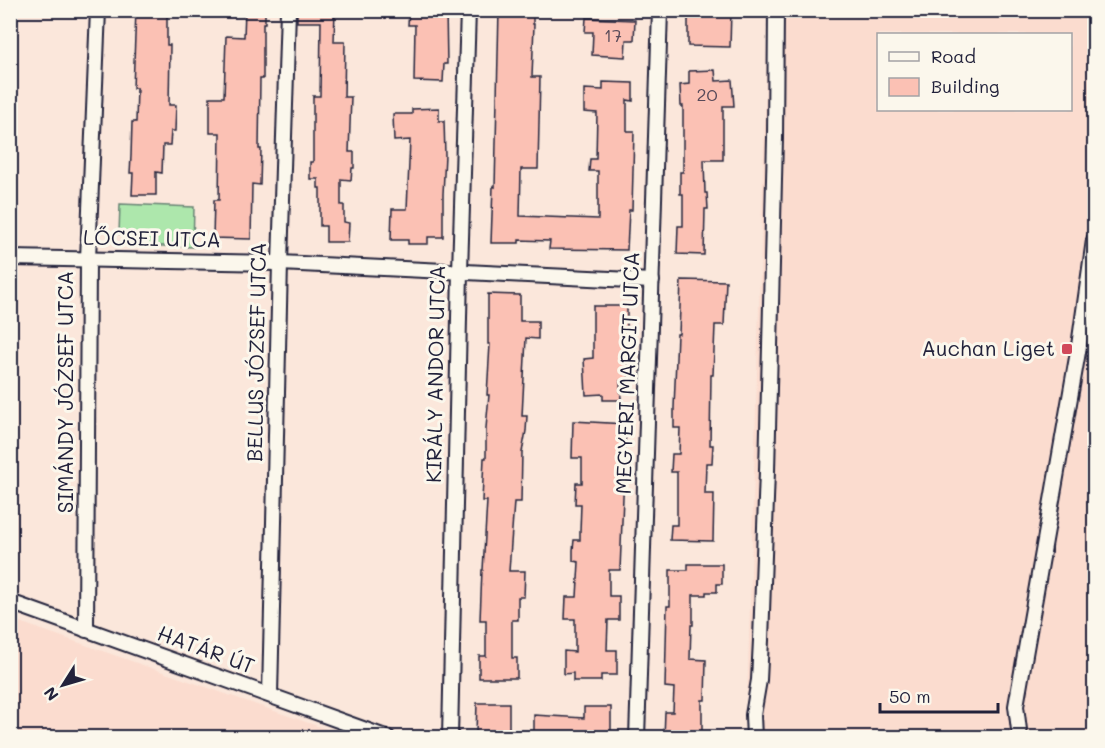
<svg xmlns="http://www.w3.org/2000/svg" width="1105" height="748" viewBox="0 0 1105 748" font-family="Mali,sans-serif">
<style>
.built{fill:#fbdccf;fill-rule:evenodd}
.green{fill:#ade7ac;stroke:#688474;stroke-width:1.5}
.building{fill:#fbc1b4;stroke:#22223b;stroke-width:1.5}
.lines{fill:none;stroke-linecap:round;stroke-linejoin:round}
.minor-casing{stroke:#22223b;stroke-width:18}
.minor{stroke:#fbf7ec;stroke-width:14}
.poi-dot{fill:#d1495b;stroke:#fbf7ec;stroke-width:2}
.labels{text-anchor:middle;stroke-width:6;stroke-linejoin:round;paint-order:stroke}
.number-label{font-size:18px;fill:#584a59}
.street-label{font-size:21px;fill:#22223b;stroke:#fbf7ec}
.poi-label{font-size:21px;fill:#22223b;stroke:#fbf7ec;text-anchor:end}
</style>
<rect width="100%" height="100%" fill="#fbe7db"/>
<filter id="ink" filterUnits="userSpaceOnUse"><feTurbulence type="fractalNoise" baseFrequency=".0167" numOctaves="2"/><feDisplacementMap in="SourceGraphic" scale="12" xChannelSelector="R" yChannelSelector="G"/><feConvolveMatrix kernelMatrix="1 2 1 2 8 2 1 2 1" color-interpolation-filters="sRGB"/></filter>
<g filter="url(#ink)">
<!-- built -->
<g class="built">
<path d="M768,11H1094V737L746,738ZM878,34H1070V110H878Z"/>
<path d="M10,619H11L349,737H11Z"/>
</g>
<!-- green -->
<path class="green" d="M120,204L194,207L193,247L134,245V235L119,234Z"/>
<!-- building -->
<g class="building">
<path d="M136,10H167V45H170L169,105H176L175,131H171L170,145H163L162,173L156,172V195H132L133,173H130L131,156L132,122H136L137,88H133Z"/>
<path d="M245,10H265V23H263V79H260L259,149H261L260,185L252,184L251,239L213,238L214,200H219L220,133H210V97H224L226,36L244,37Z"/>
<path d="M297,10H335L334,42H345L344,97H351L349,152H354V168H352L351,180L341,179V205H344V222L349,223L348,242H326V226H320V188H318V179H310V162H313V96H320L321,22H297Z"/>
<path d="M409,10H446L447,64H444L443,82L414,81L415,25H408Z"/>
<path d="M499,10H533V24H534L532,77H540L538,169H521L520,216L598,219V171H589L590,159H596L597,113L584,112V89L603,90V82L633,83V101L627,100V131H634L632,210H629L627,250L549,249L550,241L519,240V243H491L493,186L495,187Z"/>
<path d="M688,10H731L730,47L688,46Z"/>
<path d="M586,18L635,20L634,40H626L625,57L592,55L593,32H585Z"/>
<path d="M715,70L716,81L732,80L734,106H723V160H704L705,193H707L708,209H705L704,255L677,254L678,226H683V194H680V172H683V106H681L680,85L689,84V71Z"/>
<path d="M439,108V121H444L445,155L443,194V237H428V244H408V240H391L392,209H407L410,140L394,141L393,114H412V109Z"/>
<path d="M681,280L726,281L724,325H715L713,375H711L710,445H713L712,463H706L705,494H714L713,541L670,540L671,525H677V472H671L672,454H679L680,428H674V408L677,334H679Z"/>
<path d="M488,294L520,295V321H538V339L526,338L522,416H527L526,431L522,452L521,502H514L509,571H525L524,597H518V620H512V658H517V678H479V656H486V620H480L482,570H483L487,501H482L484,458H486V428L489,395H487L490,344H488Z"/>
<path d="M593,306H627V357L629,380L620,381L621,400H603V394L586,395L584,359L593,358Z"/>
<path d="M573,421L626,424L620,570H609V596H619V620H608L607,650H617V675H601V681H573V673L564,674V651L575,652V619H565L566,597H577L579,562L573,561V550L574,540H580V532L581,504H575L576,483H582V458H572Z"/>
<path d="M688,564H722V584H717V592H706V595H693V625H691L690,659L706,660L705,700H702V738H664L665,712H673L674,688L665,687L667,606H670V570H688Z"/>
<path d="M477,703H509V738H485V733H476Z"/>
<path d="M584,707H611V738H534V715L584,718Z"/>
</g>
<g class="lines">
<defs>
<g id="minor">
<path d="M10,258L280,263L652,281"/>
<path d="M10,602L388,738"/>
<path d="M86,630L88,259L98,10"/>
<path d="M270,695L280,263L288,10"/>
<path d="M450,738L460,271L468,10"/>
<path d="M637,738L660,10"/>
<path d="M754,738L753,715L759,680L761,640L767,471L775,138L776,10"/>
<path d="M1020,738L1016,706L1079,346L1094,240"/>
</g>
</defs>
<!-- minor casing -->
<use href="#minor" class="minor-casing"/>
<!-- minor -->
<use href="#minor" class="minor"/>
</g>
</g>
<!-- markers -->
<rect class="poi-dot" x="1061" y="343" width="12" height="12" rx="3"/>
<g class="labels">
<!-- number labels -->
<g class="number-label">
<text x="613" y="42">17</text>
<text x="707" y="101">20</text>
</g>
<!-- street labels -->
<g class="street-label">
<text transform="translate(152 239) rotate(1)" y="7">LŐCSEI UTCA</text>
<text transform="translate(257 352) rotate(-89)" y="7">BELLUS JÓZSEF UTCA</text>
<text transform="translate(628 373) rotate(-88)" y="7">MEGYERI MARGIT UTCA</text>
<text transform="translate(436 374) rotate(-89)" y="7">KIRÁLY ANDOR UTCA</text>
<text transform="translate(66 392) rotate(-90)" y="7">SIMÁNDY JÓZSEF UTCA</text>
<text transform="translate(206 650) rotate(20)" y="7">HATÁR ÚT</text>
</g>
<!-- poi labels -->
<g class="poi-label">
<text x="1055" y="356">Auchan Liget</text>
</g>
</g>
<!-- margin -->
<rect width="1105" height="748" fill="none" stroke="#fbf7ec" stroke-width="36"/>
<rect x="18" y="18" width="1069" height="712" fill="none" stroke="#22223b" stroke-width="2" filter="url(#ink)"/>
<!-- legend -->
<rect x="877" y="33" width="195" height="78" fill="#fbf7ec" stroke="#a4a2a5" stroke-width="1.5"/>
<rect x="889" y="52" width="30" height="9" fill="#fbf7ec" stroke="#a4a2a5" stroke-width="1.5"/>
<text x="931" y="63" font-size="18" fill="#22223b">Road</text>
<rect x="889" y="78" width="30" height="18" fill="#fbc1b4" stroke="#a4a2a5" stroke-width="1.5"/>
<text x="931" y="93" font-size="18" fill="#22223b">Building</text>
<!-- north arrow -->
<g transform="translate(63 685) rotate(233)" stroke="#fbf7ec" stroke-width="4.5" paint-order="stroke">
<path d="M0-4.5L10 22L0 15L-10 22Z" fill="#22223b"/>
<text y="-9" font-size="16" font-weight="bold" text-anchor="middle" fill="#22223b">N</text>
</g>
<!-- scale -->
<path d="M880 703v9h118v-9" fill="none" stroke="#22223b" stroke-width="3"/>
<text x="889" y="703" font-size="18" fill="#22223b" stroke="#fbf7ec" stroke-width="4.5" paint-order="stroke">50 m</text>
</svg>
